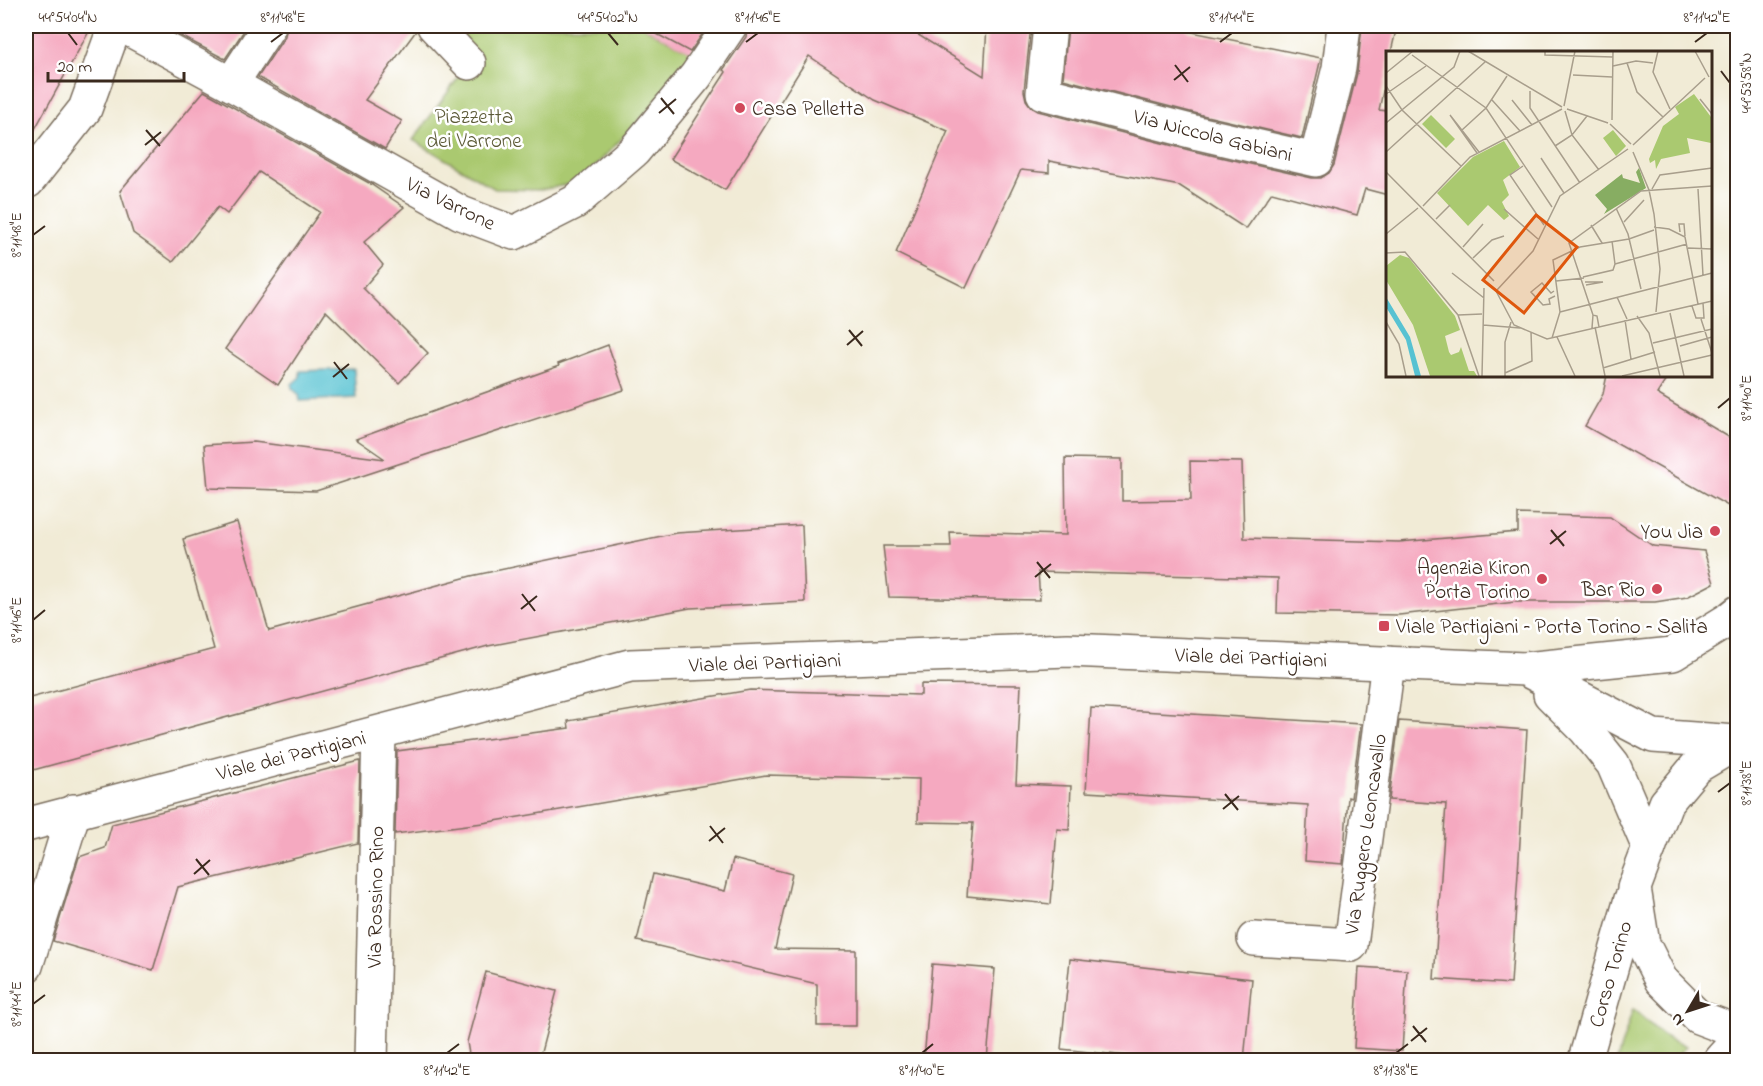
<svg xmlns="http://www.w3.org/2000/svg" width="1763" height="1086" viewBox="0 0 1763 1086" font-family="'Indie Flower',sans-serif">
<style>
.green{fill:#aac970;stroke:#727a47;stroke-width:1.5}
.water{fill:#57c2d2;stroke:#497678;stroke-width:1.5}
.building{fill:#f5a9c0}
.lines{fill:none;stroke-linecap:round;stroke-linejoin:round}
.minor-casing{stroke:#7b6e5e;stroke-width:36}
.major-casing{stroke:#7b6e5e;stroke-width:36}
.minor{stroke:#fff;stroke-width:33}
.major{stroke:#fff;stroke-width:33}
.ticks{fill:none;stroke:#3b2a1e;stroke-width:2}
.poi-dot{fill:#d1495b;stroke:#fff;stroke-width:2}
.labels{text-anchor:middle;stroke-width:5;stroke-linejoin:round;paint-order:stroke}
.poi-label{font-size:21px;fill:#3b2a1e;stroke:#fff;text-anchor:end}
.park-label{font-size:21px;fill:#5c5a37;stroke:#fff}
.street-label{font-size:21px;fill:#3b2a1e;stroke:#fff}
.inset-road{fill:none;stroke:#a89e8c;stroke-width:1.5}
.view{fill:#df570d;fill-opacity:0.15;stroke:#df570d;stroke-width:3}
.inset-edge{fill:none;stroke:#3b2a1e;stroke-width:3}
.neatline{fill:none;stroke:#3b2a1e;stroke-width:2}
.ticks-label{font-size:15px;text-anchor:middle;fill:#3b2a1e}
</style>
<rect width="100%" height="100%" fill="#fff"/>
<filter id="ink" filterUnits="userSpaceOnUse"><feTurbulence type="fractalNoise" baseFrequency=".0167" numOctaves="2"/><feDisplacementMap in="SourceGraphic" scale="12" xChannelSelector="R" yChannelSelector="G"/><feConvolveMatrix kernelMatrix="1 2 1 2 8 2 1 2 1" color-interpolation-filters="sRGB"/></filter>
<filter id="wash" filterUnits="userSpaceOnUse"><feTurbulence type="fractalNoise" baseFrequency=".008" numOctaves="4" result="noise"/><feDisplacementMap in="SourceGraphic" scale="24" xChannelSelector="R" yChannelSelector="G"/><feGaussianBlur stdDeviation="1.35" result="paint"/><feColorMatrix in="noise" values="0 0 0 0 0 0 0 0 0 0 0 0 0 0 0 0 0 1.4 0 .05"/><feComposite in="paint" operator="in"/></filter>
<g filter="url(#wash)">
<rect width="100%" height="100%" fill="#f1ebd6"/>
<!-- green -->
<g class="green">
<path d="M434,26H642L700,57L580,182L541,190L495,189L413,140L469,63Z"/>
<path d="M1633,1009L1662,1035L1686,1047L1672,1060H1617Z"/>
</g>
<!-- water -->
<path class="water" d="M354,369L356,398L300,401L299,395L292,388V384L300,377V371Z"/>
<g id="blocks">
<!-- building -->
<g class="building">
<path d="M26,26H92L26,145Z"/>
<path d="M162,26H247L225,59Z"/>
<path d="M287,26H416V31L365,100L402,121L385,149L258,77L285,36Z"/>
<path d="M642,26H708L690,52Z"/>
<path d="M748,26H904L984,76L987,26H1031L1024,91L1026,100L1031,107L1038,111L1193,151L1312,178H1321L1329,173L1334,165L1357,73L1362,26H1397L1391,52H1388V68L1379,110L1388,111V195L1365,189L1357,215L1272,192L1246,229L1180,186L1049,161V173L1021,170L966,288L896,253L948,131L875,100L809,56L725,190L670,159L726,72L723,70L746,37Z"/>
<path d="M1068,26H1188L1187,31L1321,58L1302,138L1202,115L1063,79Z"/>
<path d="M204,91L369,183L404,207L364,242L383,265L363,288L428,353L399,383L326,311L278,385L225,349L320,212L259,172L227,214L218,207L173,262L133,233L120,191Z"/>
<path d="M608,345L624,390L316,491L208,488L204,445L254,442L385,459L356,439L559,366L558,364Z"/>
<path d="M1607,375H1669L1657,394L1737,442V511L1585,426L1603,394Z"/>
<path d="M1065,458L1122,459V501L1191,500L1190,461L1242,462L1244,538L1399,542L1518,532V514L1610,517L1653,546L1704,551L1714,583L1687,597L1655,602H1516L1399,615L1277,613L1278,578L1038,572L1040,600L889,597L883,546H951L950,532L1066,535Z"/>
<path d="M237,522L269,631L471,576L676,533L802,525L805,602L690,608L488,646L26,772V699L214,649L183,539Z"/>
<path d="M921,684L1021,685L1016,784L1071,786L1069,830L1057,829L1051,904L967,896L973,823L918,822L919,779L766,775L483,823L395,834L397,751L569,728L568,721L750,690L921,695Z"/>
<path d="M1091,708L1361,724L1351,798L1348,797L1343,864L1305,861L1308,805L1086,792Z"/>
<path d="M1399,721L1527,730L1511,984L1434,979L1446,804L1389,800Z"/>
<path d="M360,761L358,843L178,887L153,970L53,941L79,857L105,848L112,824Z"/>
<path d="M733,859L792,874L775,949L856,950V1026H817V984L637,941L653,874L725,891Z"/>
<path d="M1070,959L1252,979L1244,1060H1166L1061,1049Z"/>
<path d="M932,964L995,969L987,1060H924Z"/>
<path d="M1359,967L1407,970L1402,1051L1354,1048Z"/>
<path d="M486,972L557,991L539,1060H470L467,1042Z"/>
</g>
</g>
</g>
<g filter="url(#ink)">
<use href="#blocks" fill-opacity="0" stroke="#7b6e5e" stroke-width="1.5"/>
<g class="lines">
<defs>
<g id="minor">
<path d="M123,26L231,84L461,213L514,233L575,202L634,151L696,76L730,26"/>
<path d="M434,26L469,63"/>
<path d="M1050,26L1043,93L1198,133L1316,160L1339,68L1344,26"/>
<path d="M231,84L269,26"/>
<path d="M26,181H28L85,109L115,26"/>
<path d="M1525,669L1673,654L1728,620L1738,612"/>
<path d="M1550,694L1585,729L1613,764L1649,848"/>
<path d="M26,825L630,666L1068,650L1525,669L1653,736L1736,742"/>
<path d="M1254,939L1351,945L1388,663"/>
<path d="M26,966L74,811"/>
<path d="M371,1060L379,733"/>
</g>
<g id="major">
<path d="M1738,742L1696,767L1666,803L1634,888L1643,944L1661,980L1698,1017L1738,1032"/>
<path d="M1585,1060L1631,899"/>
<path d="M1720,1060L1738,1040"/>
</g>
</defs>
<!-- minor casing -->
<use href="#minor" class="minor-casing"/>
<!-- major casing -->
<use href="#major" class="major-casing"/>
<!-- minor -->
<use href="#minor" class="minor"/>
<!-- major -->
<use href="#major" class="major"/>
</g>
</g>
<!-- ticks -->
<path class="ticks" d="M68,33L77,45M608,33L618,45M271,42L283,33M746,42L758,33M1220,42L1232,33M1695,42L1707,33M1175,65L1188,82M1721,71L1730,83M1174,80L1190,67M661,98L674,114M659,113L676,99M146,130L160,146M145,145L161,132M33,235L45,226M849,330L862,346M847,345L863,331M334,362L347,379M333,377L349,364M1718,408L1730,398M1551,530L1564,546M1550,544L1566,531M1037,562L1050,578M1035,577L1051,564M522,594L535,611M521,609L537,596M33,620L45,610M1718,792L1730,783M1225,794L1238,810M1223,809L1239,796M710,826L723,843M709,841L725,828M196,859L209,875M194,874L210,860M33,1004L45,995M1413,1026L1426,1042M1411,1041L1427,1028M447,1053L459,1044M922,1053L933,1044M1396,1053L1408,1044"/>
<!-- markers -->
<g class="poi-dot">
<circle cx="740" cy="108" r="6"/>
<circle cx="1715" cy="531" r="6"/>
<circle cx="1542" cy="579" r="6"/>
<circle cx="1657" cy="589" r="6"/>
<rect x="1378" y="620" width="12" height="12" rx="3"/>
</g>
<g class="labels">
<!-- poi labels -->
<g class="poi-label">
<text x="752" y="115" text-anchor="start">Casa Pelletta</text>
<text x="1703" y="538">You Jia</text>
<text x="1530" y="574">Agenzia Kiron<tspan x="1530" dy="24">Porta Torino</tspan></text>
<text x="1645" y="596">Bar Rio</text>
<text x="1396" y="633" text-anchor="start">Viale Partigiani – Porta Torino – Salita</text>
</g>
<!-- park labels -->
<g class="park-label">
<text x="474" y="123">Piazzetta<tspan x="474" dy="24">dei Varrone</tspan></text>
</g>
<!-- street labels -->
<g class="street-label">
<text transform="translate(1213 135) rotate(14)" y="7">Via Niccola Gabiani</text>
<text transform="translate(451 203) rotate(26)" y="7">Via Varrone</text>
<text transform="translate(1251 657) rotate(2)" y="7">Viale dei Partigiani</text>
<text transform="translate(765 662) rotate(-2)" y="7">Viale dei Partigiani</text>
<text transform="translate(291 755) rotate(-14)" y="7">Viale dei Partigiani</text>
<text transform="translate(1365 834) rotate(-82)" y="7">Via Ruggero Leoncavallo</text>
<text transform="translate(375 897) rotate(-89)" y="7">Via Rossino Rino</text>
<text transform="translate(1610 974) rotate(-74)" y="7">Corso Torino</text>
</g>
</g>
<!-- overview -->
<g transform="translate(1386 51)">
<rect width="326" height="326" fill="#f1ebd6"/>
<path d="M308,43L325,66V92L301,87L304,102L275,108L270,118L269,109L264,112L263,108L277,75L293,63L289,56ZM45,64L69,88L60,97L36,73ZM227,79L240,95L230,105L217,87ZM118,90L134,116L117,129L123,144L116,151L123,165L118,169L102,154L82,175L51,142L87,106ZM14,204L23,207L69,265L74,279L59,285L63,301L65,304L73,301L75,296L83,320H88L91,325H44L27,274L0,229V215Z" fill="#aac970"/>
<path d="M253,117L260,137L218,163L221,158L209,144L236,123L237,127L254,132L250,121Z" fill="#87ad62"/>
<path d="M0,246L24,286L35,325H29L20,289L0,256Z" fill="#57c2d2"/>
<path class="inset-road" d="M82,0L176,56M159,0V4L227,6M272,0L267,21L284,58M309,0L323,26M26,4L100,57L166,156M241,12L251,41L277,66M227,15L250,10L267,12M0,22L27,0M187,24L226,26M0,35L16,59L75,115M144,40V57L194,132M0,43L40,15M314,48L326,63M106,49L134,80M126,49L146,74M178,55L189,0M181,58L222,72M179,60L186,84L213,119M226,69L227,0M0,72L68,16L74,0M224,73L245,93M76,79L100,57L121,25M247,94L319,27M169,95L186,84L201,65M0,101L99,11M247,101L263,139L268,163L274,218L270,261M91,102L64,64L93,101M155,107L178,142M137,115L124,124L158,174M0,121L108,230M266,138L274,124L326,117M312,138L317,224M37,155L84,106L176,58M230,157L242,183L255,238M118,158L152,188M50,168L64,154M238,171L258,149M205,174L216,192M268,176L283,178L299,186L312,253M294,181L293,173H298L299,185M0,183L32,157M226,190L229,213M77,196L97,173M302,197L326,198M0,202L19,201L72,264L93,325M87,207L106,189L118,185M229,213L301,193M66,222L98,247M197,226L227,219L229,213M170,230L198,227M199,231H217L200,234M111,239L147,200L174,145L242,98M110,240L128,274L161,288L326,250M168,240L165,242L156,232L145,241L157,254L164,253L163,248L169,245M231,246L241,268M306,255L310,267H318L317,252M174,261L326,222M284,262L298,325M72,264L96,263M207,264L183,192L255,140L326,135M251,265L263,282L274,325M315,268L326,302M239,269L245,308M0,271L13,293L20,325M97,274L134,277M209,276L219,325M206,277L207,264L211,265L213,276M171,286L189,325M166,287L174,261L167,209L194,196L243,188L268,179M267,292L326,278M294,295L326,286M217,317L269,301M119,322L146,310L145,281M96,325L98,237M119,325V291L125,271M236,325L326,304"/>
<path class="view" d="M150,164L191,196L138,262L97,229Z"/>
<rect width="326" height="326" class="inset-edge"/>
</g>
<!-- margin -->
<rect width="1763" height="1086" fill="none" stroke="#fff" stroke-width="66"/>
<!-- north arrow -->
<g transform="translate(1688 1011) rotate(231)" stroke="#ffffff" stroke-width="4.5" paint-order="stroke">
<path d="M0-4.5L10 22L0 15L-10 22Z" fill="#3b2a1e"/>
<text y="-9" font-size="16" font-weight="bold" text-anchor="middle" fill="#3b2a1e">N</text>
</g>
<!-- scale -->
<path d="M48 72v9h136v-9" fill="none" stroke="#3b2a1e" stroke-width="3"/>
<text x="57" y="72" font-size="18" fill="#3b2a1e" stroke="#ffffff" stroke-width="4.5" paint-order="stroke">20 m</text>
<rect x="33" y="33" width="1697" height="1020" class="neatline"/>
<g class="ticks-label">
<text x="68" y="22">44°54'04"N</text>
<text x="283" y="22">8°11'48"E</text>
<text x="608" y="22">44°54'02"N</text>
<text x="758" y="22">8°11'46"E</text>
<text x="1232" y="22">8°11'44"E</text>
<text x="1707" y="22">8°11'42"E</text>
<text transform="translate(1746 83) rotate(-90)" y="5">44°53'58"N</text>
<text transform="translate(16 235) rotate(-90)" y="5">8°11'48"E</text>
<text transform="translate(1746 398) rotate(-90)" y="5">8°11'40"E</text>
<text transform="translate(16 620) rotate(-90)" y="5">8°11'46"E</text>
<text transform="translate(1746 783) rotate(-90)" y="5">8°11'38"E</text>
<text transform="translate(16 1004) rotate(-90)" y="5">8°11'44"E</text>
<text x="447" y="1075">8°11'42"E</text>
<text x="922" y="1075">8°11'40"E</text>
<text x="1396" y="1075">8°11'38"E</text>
</g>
</svg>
